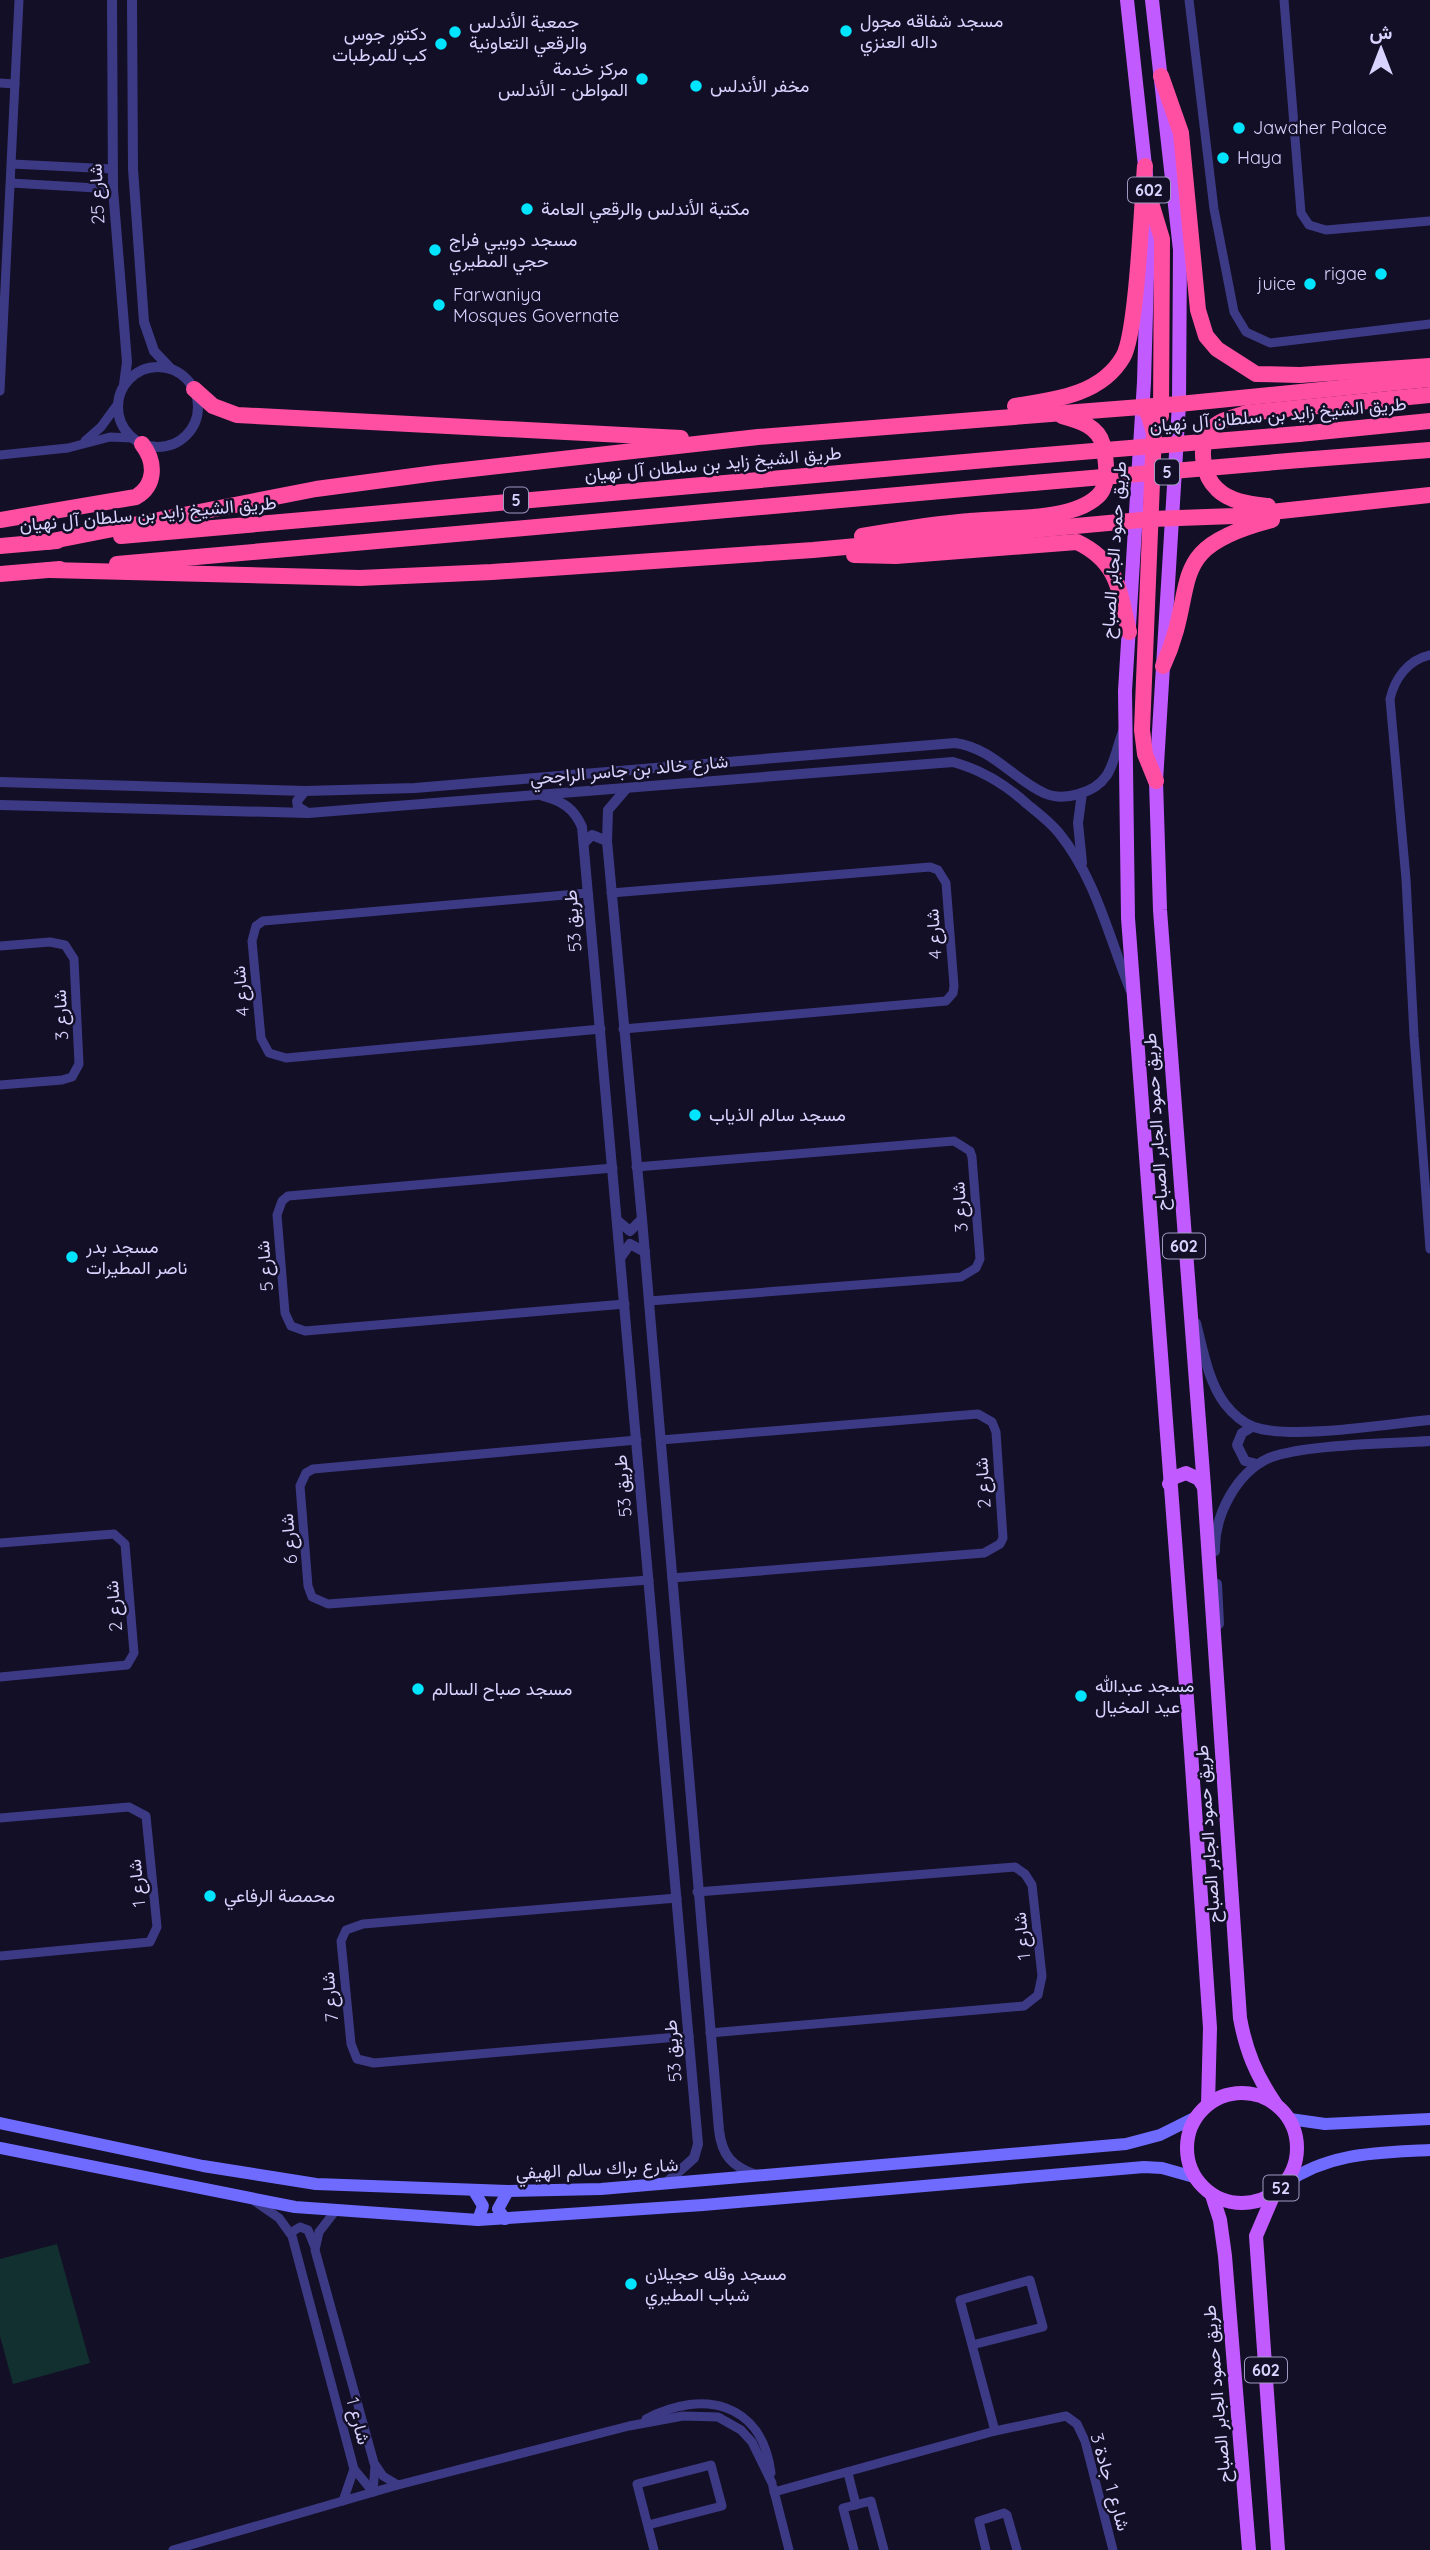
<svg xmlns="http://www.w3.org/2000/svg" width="1430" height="2550" viewBox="0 0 1430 2550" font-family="Quicksand,Vazirmatn,sans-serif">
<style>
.green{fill:#12302f}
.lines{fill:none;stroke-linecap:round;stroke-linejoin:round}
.minor{stroke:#3d3a85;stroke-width:9}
.tertiary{stroke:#3d3a85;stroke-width:10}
.secondary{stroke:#6f6bff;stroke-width:12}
.primary{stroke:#c25bff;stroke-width:14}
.motorway{stroke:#ff4fa3;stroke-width:16}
.motorway-bridge{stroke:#ff4fa3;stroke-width:16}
.poi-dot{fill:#00e5ff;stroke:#130f26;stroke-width:2.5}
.labels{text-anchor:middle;stroke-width:5;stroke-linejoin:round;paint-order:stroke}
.shield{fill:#130f26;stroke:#9e99be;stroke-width:2}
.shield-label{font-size:16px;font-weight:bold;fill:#d9d4ff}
.poi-label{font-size:18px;fill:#d9d4ff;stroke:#130f26;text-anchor:start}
.street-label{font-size:18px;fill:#d9d4ff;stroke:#130f26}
</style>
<rect width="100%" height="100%" fill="#130f26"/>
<!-- green -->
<path class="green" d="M57,2244L90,2363L13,2384L0,2336V2259Z"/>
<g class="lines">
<!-- minor -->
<g class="minor">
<path d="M1189,0L1214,209L1234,312L1246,332L1270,343L1430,324"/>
<path d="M1284,0L1301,213L1309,225L1326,230L1430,221"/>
<path d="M0,83L15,84"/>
<path d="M12,164L113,169"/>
<path d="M11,183L113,189"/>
<path d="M0,391L19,0"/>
<path d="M85,441L101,427L117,405"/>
<path d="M0,455L68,448L110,437L132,438"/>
<path d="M1430,655C1408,660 1395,678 1390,699L1406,879L1414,1036L1430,1249"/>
<path d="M588,893L263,921L256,926L252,941L261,1038L269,1053L286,1058L601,1029"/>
<path d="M611,893L930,867L938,870L946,883L954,986L953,993L946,1001L623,1029"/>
<path d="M0,946L50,942L65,945L74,959L79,1064L72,1077L62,1080L0,1085"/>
<path d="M636,1167L954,1141L970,1151L972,1157L980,1259L976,1268L961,1277L649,1301"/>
<path d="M613,1168L288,1196L282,1201L277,1215L285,1313L291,1326L305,1331L625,1304"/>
<path d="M637,1440L313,1469L306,1473L300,1486L308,1586L312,1597L328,1604L649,1580"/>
<path d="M661,1440L978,1414L992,1422L996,1432L1003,1538L1000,1544L984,1553L672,1578"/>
<path d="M0,1543L114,1534L125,1544L134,1653L127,1665L0,1677"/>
<path d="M0,1818L129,1807L146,1816L157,1927L150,1942L0,1956"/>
<path d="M697,1892L1015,1867L1025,1874L1032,1885L1042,1976L1038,1995L1024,2006L710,2033"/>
<path d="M677,1898L363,1924L346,1930L341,1941L351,2044L357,2059L374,2063L689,2036"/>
<path d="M253,2200L279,2218L292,2236L354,2469L343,2501"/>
<path d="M336,2210L319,2232L315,2250L374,2463L383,2476L398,2485"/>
<path d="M290,2233L300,2227L308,2230L314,2245"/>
<path d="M972,2345L1043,2327L1030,2280L960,2300L995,2431"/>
<path d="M646,2419C703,2389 762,2402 771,2473"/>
<path d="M354,2469L373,2492"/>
<path d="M848,2473L856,2505"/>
<path d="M773,2487L789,2550"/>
<path d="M373,2492L375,2466"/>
<path d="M774,2492L995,2431L1066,2416L1077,2424L1085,2441L1113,2550"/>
<path d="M648,2525L722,2506L711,2465L637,2484L654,2550"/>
<path d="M173,2550L398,2485L629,2426L683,2416L718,2417L741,2430L752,2442L772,2483"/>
<path d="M854,2550L843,2508L871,2501L884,2550"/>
<path d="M986,2550L979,2521L1004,2513L1007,2515L1017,2550"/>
</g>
<!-- tertiary -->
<g class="tertiary">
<path d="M112,0L113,189L127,362L124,385"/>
<path d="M132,0L133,169L144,322L154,351L171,369"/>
<circle cx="158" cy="407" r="40"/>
<path d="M0,782L305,791L415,788L955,743C992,748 1012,778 1044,793C1064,802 1095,793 1107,775C1115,762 1118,743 1124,729"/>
<path d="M626,789L608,810L607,841L642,1219L719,2130C722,2156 732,2166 756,2175"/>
<path d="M305,791L297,801L298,807L308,813"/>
<path d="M543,796C562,801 574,808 582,827L698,2144L694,2158L666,2183"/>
<path d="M0,805L308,813L953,762C982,770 1005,784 1027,804C1038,813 1050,822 1059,833C1096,879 1108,935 1130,989"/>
<path d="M584,843L592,835L607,841"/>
<path d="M1082,863L1078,823L1082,793"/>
<path d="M618,1221L630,1231L642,1219"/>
<path d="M621,1257L630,1244L645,1252"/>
<path d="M1196,1323C1203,1350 1208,1381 1225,1404C1232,1413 1243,1423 1254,1427C1292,1440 1387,1424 1430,1420"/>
<path d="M1252,1427L1242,1433L1237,1445L1245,1461L1257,1464"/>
<path d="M1215,1551C1214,1516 1236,1473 1269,1458C1305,1444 1389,1444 1430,1441"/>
<path d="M1217,1584L1219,1624"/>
</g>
<!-- secondary -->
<g class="secondary">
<path d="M1290,2119L1325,2124L1430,2119"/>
<path d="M0,2123L203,2166L316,2184L508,2191L601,2189L1126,2144L1160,2135L1196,2117"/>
<path d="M0,2148L295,2207L478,2220L703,2205L1144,2167L1162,2168L1194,2177"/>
<path d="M1286,2183C1330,2152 1378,2153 1430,2150"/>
<path d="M474,2191L483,2206L478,2220"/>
<path d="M505,2219L498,2209L508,2191"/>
</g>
<!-- primary -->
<g class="primary">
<path d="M1127,0L1146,175"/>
<path d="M1152,0L1180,250L1179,404L1156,781L1160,910L1204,1487L1240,2018C1246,2051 1256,2075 1275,2103"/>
<path d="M1149,205L1144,382L1125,691L1128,918L1191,1752L1210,2028L1208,2104"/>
<path d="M1169,1484L1173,1478L1186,1473L1199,1479L1204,1487"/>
<circle cx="1242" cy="2148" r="55"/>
<path d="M1274,2194L1256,2236L1278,2550"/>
<path d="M1212,2195L1220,2220L1225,2256L1249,2550"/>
</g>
<!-- motorway -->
<g class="motorway">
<path d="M1161,76L1181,133L1198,310L1206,336L1217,349L1256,374L1300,375L1430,366"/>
<path d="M1149,196L1162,239L1161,416"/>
<path d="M194,389L213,406L237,415L681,438"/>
<path d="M1015,406C1054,400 1101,395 1123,357C1137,334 1142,201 1145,166"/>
<path d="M1142,407L1148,413L1154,433L1142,730L1145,754L1156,781"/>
<path d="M1299,434L1430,421"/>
<path d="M1300,460L1430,450"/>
<path d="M1268,506C1250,504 1230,502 1217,489C1203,476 1198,448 1209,432C1217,420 1234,417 1247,413L1430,395"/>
<path d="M0,520L136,497C156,485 156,462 142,444"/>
<path d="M121,536L1033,456"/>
<path d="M862,536C897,530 933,524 969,521C1005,517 1071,522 1098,496C1110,485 1106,459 1103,445C1098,426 1080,421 1062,416"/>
<path d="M47,542L316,489L436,473L758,437L1179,404L1430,379"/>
<path d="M0,546L57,541"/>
<path d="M854,555L896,556L1077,542C1119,562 1119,591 1129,632"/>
<path d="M117,564L1033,483"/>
<path d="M50,570L360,578L492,572L813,550L1152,519L1234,516L1430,495"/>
<path d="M0,574L60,569"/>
<path d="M1163,666C1201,583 1160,549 1272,520"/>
</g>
<!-- motorway-bridge -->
<g class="motorway-bridge">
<path d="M1033,456L1299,434"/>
<path d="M1033,483L1300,460"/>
</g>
</g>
<!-- markers -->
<g class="poi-dot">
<circle cx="846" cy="31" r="7"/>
<circle cx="455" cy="32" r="7"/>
<circle cx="441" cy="44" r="7"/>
<circle cx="642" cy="79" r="7"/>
<circle cx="696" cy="86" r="7"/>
<circle cx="1239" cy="128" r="7"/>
<circle cx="1223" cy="158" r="7"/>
<circle cx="527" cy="209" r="7"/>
<circle cx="435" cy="250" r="7"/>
<circle cx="1381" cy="274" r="7"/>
<circle cx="1310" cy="284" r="7"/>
<circle cx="439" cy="305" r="7"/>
<circle cx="695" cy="1115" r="7"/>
<circle cx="72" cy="1257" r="7"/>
<circle cx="418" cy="1689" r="7"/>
<circle cx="1081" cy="1696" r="7"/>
<circle cx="210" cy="1896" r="7"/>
<circle cx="631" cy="2284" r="7"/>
</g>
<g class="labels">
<!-- shield labels -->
<g class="shield">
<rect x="1128" y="177.5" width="42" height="25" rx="5"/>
<rect x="1155" y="459.5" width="24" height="25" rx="5"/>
<rect x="504" y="487.5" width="24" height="25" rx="5"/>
<rect x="1163" y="1233.5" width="42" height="25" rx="5"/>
<rect x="1263.5" y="2175.5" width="35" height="25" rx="5"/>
<rect x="1245" y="2357.5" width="42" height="25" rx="5"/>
</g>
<g class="shield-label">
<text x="1149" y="196">602</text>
<text x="1167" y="478">5</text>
<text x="516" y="506">5</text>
<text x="1184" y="1252">602</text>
<text x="1281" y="2194">52</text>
<text x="1266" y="2376">602</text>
</g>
<!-- poi labels -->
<g class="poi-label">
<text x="860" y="27">مسجد شفاقه مجول<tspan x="860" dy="21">داله العنزي</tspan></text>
<text x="469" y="28">جمعية الأندلس<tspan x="469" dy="21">والرقعي التعاونية</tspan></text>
<text x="427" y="40" text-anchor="end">دكتور جوس<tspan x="427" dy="21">كب للمرطبات</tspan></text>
<text x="628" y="75" text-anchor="end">مركز خدمة<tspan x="628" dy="21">المواطن - الأندلس</tspan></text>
<text x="710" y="92">مخفر الأندلس</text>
<text x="1253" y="134">Jawaher Palace</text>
<text x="1237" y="164">Haya</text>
<text x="541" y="215">مكتبة الأندلس والرقعي العامة</text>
<text x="449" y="246">مسجد دويبي فراج<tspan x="449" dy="21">حجي المطيري</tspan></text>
<text x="1367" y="280" text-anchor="end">rigae</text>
<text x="1296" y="290" text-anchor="end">juice</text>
<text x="453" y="301">Farwaniya<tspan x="453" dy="21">Mosques Governate</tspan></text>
<text x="709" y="1121">مسجد سالم الذياب</text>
<text x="86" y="1253">مسجد بدر<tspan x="86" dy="21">ناصر المطيرات</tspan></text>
<text x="1095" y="1692">مسجد عبدالله<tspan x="1095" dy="21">عيد المخيال</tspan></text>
<text x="432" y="1695">مسجد صباح السالم</text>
<text x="224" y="1902">محمصة الرفاعي</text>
<text x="645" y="2280">مسجد وقله حجيلان<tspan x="645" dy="21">شباب المطيري</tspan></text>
</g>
<!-- street labels -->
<g class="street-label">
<text transform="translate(97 194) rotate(-93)" y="6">شارع 25</text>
<text transform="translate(1278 415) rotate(-5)" y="6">طريق الشيخ زايد بن سلطان آل نهيان</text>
<text transform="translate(713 464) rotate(-5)" y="6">طريق الشيخ زايد بن سلطان آل نهيان</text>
<text transform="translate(148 514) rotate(-5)" y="6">طريق الشيخ زايد بن سلطان آل نهيان</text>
<text transform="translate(1114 550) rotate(-86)" y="6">طريق حمود الجابر الصباح</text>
<text transform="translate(629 770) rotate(-5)" y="6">شارع خالد بن جاسر الراجحي</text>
<text transform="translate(573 921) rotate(-95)" y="6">طريق 53</text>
<text transform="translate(934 934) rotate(-94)" y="6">شارع 4</text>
<text transform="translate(241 991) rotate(-95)" y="6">شارع 4</text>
<text transform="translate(61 1015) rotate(-93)" y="6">شارع 3</text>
<text transform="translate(1156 1122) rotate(-94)" y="6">طريق حمود الجابر الصباح</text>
<text transform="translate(960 1207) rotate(-94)" y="6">شارع 3</text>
<text transform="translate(265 1266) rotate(-95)" y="6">شارع 5</text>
<text transform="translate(983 1483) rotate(-94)" y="6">شارع 2</text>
<text transform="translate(623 1486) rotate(-95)" y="6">طريق 53</text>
<text transform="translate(289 1539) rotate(-95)" y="6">شارع 6</text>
<text transform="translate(114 1606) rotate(-95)" y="6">شارع 2</text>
<text transform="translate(1208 1834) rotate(-94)" y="6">طريق حمود الجابر الصباح</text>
<text transform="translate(137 1883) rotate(-96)" y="6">شارع 1</text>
<text transform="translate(1022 1936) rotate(-96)" y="6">شارع 1</text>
<text transform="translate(330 1997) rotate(-95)" y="6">شارع 7</text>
<text transform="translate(673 2051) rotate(-95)" y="6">طريق 53</text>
<text transform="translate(597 2169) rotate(-3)" y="6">شارع براك سالم الهيفي</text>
<text transform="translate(1217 2394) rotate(-95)" y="6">طريق حمود الجابر الصباح</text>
<text transform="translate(358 2421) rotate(75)" y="6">شارع 1</text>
<text transform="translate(1110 2482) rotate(74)" y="6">شارع 1 جادة 3</text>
</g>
</g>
<!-- north arrow -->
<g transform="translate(1381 49)" stroke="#130f26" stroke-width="5" paint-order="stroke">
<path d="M0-5L12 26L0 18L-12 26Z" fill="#d9d4ff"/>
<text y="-10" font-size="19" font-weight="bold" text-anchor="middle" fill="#d9d4ff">ش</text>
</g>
</svg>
